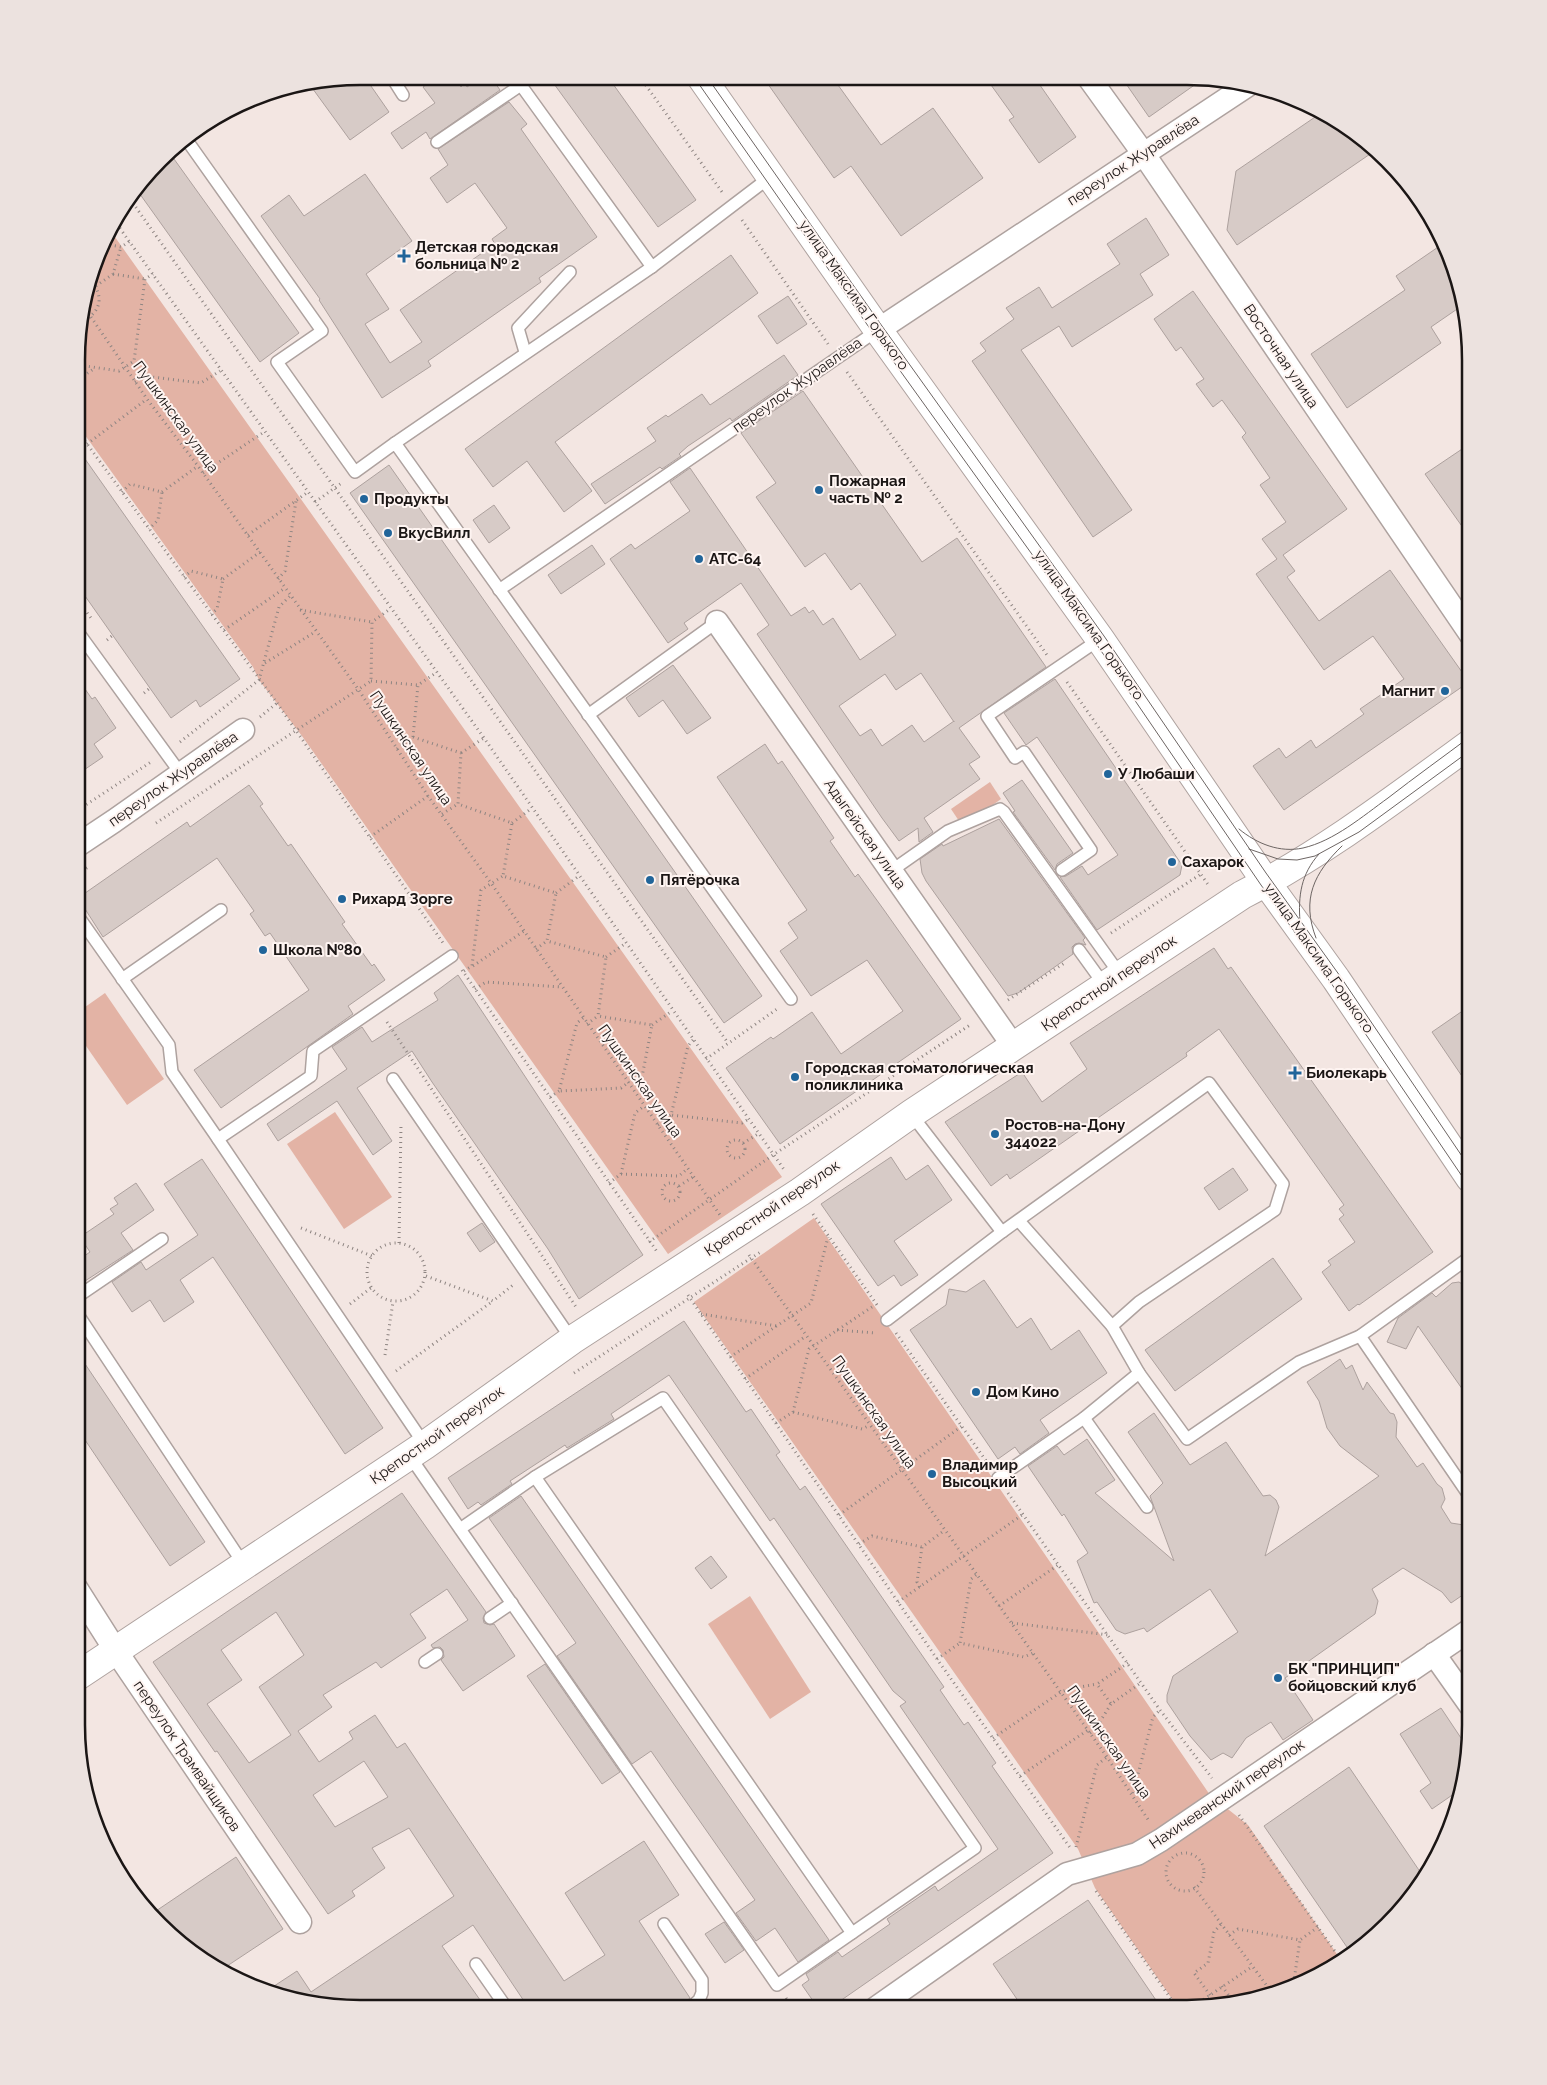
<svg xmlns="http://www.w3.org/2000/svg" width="1547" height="2085" viewBox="0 0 1547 2085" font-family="Raleway,sans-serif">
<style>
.green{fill:#e3b3a5}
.building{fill:#d7cbc7;stroke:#ada19e;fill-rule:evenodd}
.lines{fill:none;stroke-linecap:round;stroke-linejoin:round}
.service-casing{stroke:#aea29f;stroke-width:14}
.minor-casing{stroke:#aea29f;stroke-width:25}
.tertiary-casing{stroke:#aea29f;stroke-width:30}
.secondary-casing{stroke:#aea29f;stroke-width:30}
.path{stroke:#8e8582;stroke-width:3;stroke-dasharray:1 4;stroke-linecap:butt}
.service{stroke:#fff;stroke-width:11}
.minor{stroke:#fff;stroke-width:22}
.tertiary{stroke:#fff;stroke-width:28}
.secondary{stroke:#fff;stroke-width:28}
.tram{stroke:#6d6563;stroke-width:1}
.poi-dot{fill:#21659a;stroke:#fef4f1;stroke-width:2}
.labels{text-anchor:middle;stroke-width:4;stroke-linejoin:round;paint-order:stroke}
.street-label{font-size:15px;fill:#1b1615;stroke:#fef4f1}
.poi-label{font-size:15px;font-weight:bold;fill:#1b1615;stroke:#fef4f1;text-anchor:start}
.rim{fill:none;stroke:#1b1615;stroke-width:2.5}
</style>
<rect width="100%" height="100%" fill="#f3e6e2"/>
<!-- green -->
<g class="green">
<path d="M110,230L782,1177L668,1254L302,736L259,680L253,667L79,427V323Z"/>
<path d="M990,782L1001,799L983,812L959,821L951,809Z"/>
<path d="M105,993L164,1079L127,1105L77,1033L78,1012Z"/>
<path d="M335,1112L392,1197L344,1229L287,1144Z"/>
<path d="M814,1218L1210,1795L1248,1825L1341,1960L1313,1979L1260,1999L1179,2009L1095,1888L1078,1849L694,1302Z"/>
<path d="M750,1596L811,1692L770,1719L708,1624Z"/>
</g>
<!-- building -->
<g class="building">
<path d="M364,76L389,112L350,140L310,85Z"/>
<path d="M438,76L453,77L461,87L465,83L467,87L482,77H491L500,90L430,139L426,132L402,149L391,133L435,103L423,87Z"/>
<path d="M549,77H608L696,200L658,227Z"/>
<path d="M763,77L833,78L881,145L933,108L983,178L901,236L851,166L834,178Z"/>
<path d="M986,78H1035L1076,137L1039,163L1009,120L1014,117Z"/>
<path d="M1122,78L1203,79L1149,117Z"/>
<path d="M509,102L527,124L521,129L597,237L539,278L541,282L428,361L431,366L382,398L319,300L320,299L261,216L289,195L304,216L365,174L412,241L366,274L389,309L365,324L390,363L422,342L400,310L495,244L492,239L507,228L475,183L447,203L430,178L448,165L438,149Z"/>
<path d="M1321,113L1359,135L1376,150L1237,245L1227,230L1236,171Z"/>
<path d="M169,152L299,333L260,362L137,190Z"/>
<path d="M1146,218L1169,255L1140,274L1153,295L1072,347L1059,326L1021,350L1132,510L1093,537L972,361L986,351L980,343L1014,319L1006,308L1039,287L1052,308L1120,264L1107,244Z"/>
<path d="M1444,243L1461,287L1463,305L1431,327L1441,343L1347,408L1311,354L1405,290L1396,276Z"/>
<path d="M731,255L758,293L555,442L592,491L564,512L527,461L493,487L465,449Z"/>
<path d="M1193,291L1347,509L1283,555L1295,571L1287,577L1319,621L1390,570L1469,682L1284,810L1253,766L1279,748L1286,758L1311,740L1316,748L1364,714L1360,709L1404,679L1373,636L1324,670L1256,574L1277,559L1262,539L1286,522L1260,485L1270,478L1242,437L1246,433L1222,400L1213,407L1196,384L1204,379L1181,347L1176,351L1154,319Z"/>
<path d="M788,296L807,324L777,344L758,316Z"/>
<path d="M784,355L798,375L794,378L732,421L730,418L688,446L679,454L681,456L662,469L660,467L605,504L591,484L656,441L647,428L666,415L668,417L702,394L710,405Z"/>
<path d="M803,391L922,562L957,538L1046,667L959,728L980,757L969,764L980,779L924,818L933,832L919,842L918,828L899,841L882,818L757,634L769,625L741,583L684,623L688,629L668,643L610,559L631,544L635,549L690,511L670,482L690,468L791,616L805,607L809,613L813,610L823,625L833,618L860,660L896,635L860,583L851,590L825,553L805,567L756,497L776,483L741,433ZM921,673L954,722V721L924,742L912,725L882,746L871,729L860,736L839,706L885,674L896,690Z"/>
<path d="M1471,443V539L1425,474Z"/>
<path d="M78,449L240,679L200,707L196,700L171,718L78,586Z"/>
<path d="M389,465L762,996L724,1023L350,493Z"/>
<path d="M494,505L510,528L489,543L473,520Z"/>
<path d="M592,545L605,564L561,594L548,575Z"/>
<path d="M673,665L711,718L687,734L663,700L639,717L626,698Z"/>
<path d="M78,679L92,699L95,697L116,728L94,744L103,757L78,774Z"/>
<path d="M1055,679L1182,865L1180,875L1097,930L1060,877L1066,876L1082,866L1088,875L1118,855L1037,737L1026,745L1004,713Z"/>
<path d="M765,744L778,764L782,761L834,838L830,841L855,877L858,874L884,910L961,1019L780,1144L726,1068L771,1037L773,1039L812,1012L841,1054L903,1011L867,960L811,996L780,951L798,938L788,923L807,910L717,777Z"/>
<path d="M1022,780L1073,853L1057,864L1055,870L1013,812L1015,811L1003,793Z"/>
<path d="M249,785L263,804L260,806L288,846L291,844L345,922L342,924L372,966L374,964L385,980L348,1006L353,1014L221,1108L194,1070L309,990L270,933L265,936L250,914L254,911L217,858L103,937L78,898L187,822L190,827Z"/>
<path d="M999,819L1085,938L1083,940L1086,945L1079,943L1075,944L1072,947L1073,954L1018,993L1008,996L926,881L922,873L920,859L942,844L943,846Z"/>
<path d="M1214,948L1228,969L1231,967L1433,1252L1359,1305L1358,1304L1349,1311L1322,1272L1331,1265L1328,1261L1355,1242L1339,1219L1344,1215L1339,1209L1344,1205L1219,1029L1186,1053L1187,1056L1010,1179L1007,1174L991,1186L945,1122L1022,1072L1042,1102L1087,1069L1070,1043Z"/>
<path d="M458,975L643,1255L579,1299L548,1249L432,1082L412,1051L357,1088L392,1141L373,1155L337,1101L278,1141L267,1124L347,1069L332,1047L362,1027L372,1042L438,1000L434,993Z"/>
<path d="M1461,1012L1470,1025V1088L1432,1032Z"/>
<path d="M891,1157L906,1180L928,1165L952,1200L894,1241L918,1275L901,1286L894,1275L878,1286L821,1204Z"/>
<path d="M202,1159L383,1428L345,1454L213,1257L180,1280L194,1302L164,1322L150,1300L132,1312L112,1282L141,1262L146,1270L198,1235L164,1184Z"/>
<path d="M1233,1168L1248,1190L1219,1210L1204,1188Z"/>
<path d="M136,1183L154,1210L121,1233L133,1250L85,1281L77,1269V1261L90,1252L80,1237L114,1214L110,1209L118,1204L114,1198Z"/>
<path d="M482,1223L495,1242L480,1252L467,1233Z"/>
<path d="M1273,1258L1302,1299L1175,1391L1145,1350Z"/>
<path d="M984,1280L1017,1328L1031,1318L1051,1350L1079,1330L1107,1373L1040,1420L1049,1433L1020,1454L1015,1447L998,1459L910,1330L946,1305L949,1289L966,1292Z"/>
<path d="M1459,1282L1470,1289V1400L1418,1326L1406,1349L1387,1342L1398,1318L1432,1293L1436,1297L1452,1283Z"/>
<path d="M684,1321L746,1412L751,1409L780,1452L776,1455L800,1490L805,1486L944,1687L940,1690L964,1725L968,1722L996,1763L992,1766L1053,1853L830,2008H818L802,1985L809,1980L806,1974L838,1952L842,1957L890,1924L887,1919L935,1886L938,1891L998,1849L900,1706L906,1702L893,1691L774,1518L770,1521L669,1375L611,1414L614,1419L567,1448L565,1445L510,1481L512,1484L481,1505L478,1502L468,1509L448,1478Z"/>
<path d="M77,1352L205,1542L170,1566L77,1428Z"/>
<path d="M1340,1359L1346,1369L1352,1365L1363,1390L1367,1382L1390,1413L1394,1414L1397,1422L1396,1437L1417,1467L1423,1463L1437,1484L1442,1488L1445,1499L1441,1507L1451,1523L1464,1525L1470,1530V1590L1451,1603L1442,1592L1403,1568L1372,1589L1378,1601L1375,1614L1285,1678L1313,1720L1283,1740L1271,1722L1246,1738L1232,1758L1223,1753L1211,1760L1190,1736L1167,1702V1695L1173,1676L1238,1632L1210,1589L1147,1632L1144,1628L1125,1634L1116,1630L1097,1602L1094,1603L1077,1561L1088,1553L1064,1514L1062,1516L1028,1466L1057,1446L1064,1455L1087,1439L1115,1480L1095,1493L1174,1561L1150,1496L1163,1483L1128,1432L1154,1413L1190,1465L1226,1442L1263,1496L1270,1495L1276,1500L1279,1507L1265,1556L1379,1476L1340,1446L1327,1428L1319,1401L1307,1382Z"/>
<path d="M402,1493L486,1612L483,1618L484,1623L490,1625L494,1624L515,1656L463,1691L441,1660L444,1657L443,1650L440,1647L433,1648L431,1645L468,1620L447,1589L410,1614L426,1638L381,1668L376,1662L323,1695L332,1707L298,1731L319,1762L353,1739L349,1732L375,1715L397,1748L405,1743L564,1981L605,1955L565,1893L644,1841L679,1895L639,1921L690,1998L679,2007H528L473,1925L442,1946L485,2007L324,2006L265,1992L297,1971L311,1992L454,1896L409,1828L372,1848L385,1868L352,1891L355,1896L328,1914L217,1751L215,1752L153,1662ZM276,1612L304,1655L259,1687L291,1735L249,1763L207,1704L242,1680L221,1650ZM364,1761L388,1797L335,1827L313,1795Z"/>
<path d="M521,1496L829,1940L798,1962L775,1928L756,1941L736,1913L755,1900L671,1780L651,1751L632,1764L557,1656L576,1643L489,1518Z"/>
<path d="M711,1556L727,1577L711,1589L695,1568Z"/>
<path d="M545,1664L620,1772L602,1784L527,1676Z"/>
<path d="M1441,1708L1469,1750L1461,1789L1432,1809L1420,1791L1431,1783L1400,1734Z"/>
<path d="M1349,1767L1425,1879L1374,1938L1351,1953L1264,1826Z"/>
<path d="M236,1857L283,1929L221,1970L202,1961L150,1915Z"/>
<path d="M1088,1900L1162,2009L1023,2008L993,1964Z"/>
<path d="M724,1922L744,1950L725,1963L705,1934Z"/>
</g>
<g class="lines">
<defs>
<g id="service">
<path d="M391,76L403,95"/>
<path d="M515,77L652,267"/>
<path d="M186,139L322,331L277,362L355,472L395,443L791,999"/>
<path d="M437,142L521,85"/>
<path d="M525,352L518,328L570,272"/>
<path d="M395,443L652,267L770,177"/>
<path d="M499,590L878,330"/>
<path d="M78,632L181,774"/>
<path d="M588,715L717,622"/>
<path d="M1062,870L1091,850L1024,752L1015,758L987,716L1100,639"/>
<path d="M891,871L948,831L1000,809L1004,812L1121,976"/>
<path d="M78,916L169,1045L172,1072L218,1139L311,1076L313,1051L452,956"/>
<path d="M1079,950L1105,986"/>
<path d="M122,979L221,910"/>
<path d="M393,1079L572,1340"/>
<path d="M911,1114L1002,1232"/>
<path d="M218,1139L425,1445"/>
<path d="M1019,1221L1112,1326L1139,1373L1187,1439L1299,1362L1360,1336L1470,1257"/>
<path d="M77,1297L162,1239"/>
<path d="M77,1313L244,1565"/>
<path d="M887,1320L1002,1232L1209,1083L1283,1184L1275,1210L1139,1302L1112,1326"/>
<path d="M1360,1336L1470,1497"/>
<path d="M1084,1418L1147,1507"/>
<path d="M409,1455L460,1529L777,1985L975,1848L663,1398L535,1477L460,1529"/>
<path d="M535,1477L852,1933"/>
<path d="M998,1478L1084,1418L1139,1373"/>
<path d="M490,1618L512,1603"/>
<path d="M425,1662L437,1654"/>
<path d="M664,1924L702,1980V1993L699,2000L691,2007"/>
<path d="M476,1964L506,2007"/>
</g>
<g id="minor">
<path d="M1089,78L1143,153L1471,635"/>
<path d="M878,330L1248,85"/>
<path d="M717,622L1014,1047"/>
<path d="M78,845L114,821L243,730"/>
<path d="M76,1588L116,1651L300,1922"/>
<path d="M1434,1654L1470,1705"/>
<path d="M876,2008L1067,1874L1137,1854L1161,1840L1470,1630"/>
</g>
<path id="tertiary" d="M76,1677L425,1445L572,1340L800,1192L911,1114L1242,895C1324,853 1397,797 1471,743"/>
<path id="secondary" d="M701,77L878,330L1100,639L1266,882L1336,979L1470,1178"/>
</defs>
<!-- service casing -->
<use href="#service" class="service-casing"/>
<!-- minor casing -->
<use href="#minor" class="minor-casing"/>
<!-- tertiary casing -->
<use href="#tertiary" class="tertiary-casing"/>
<!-- secondary casing -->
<use href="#secondary" class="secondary-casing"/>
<!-- path -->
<g class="path">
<path d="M640,77L722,192"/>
<path d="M130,199L728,1043"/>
<path d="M123,208L132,202"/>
<path d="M114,220L484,738L785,1171"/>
<path d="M742,220L828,344"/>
<path d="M105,244L121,247L130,241"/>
<path d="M113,274L145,279"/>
<path d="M96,286L113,274L121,247"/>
<path d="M91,317L147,399L198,466L358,689L428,796L491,883L720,1215"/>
<path d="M79,321C98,317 106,298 92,283"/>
<path d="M79,365L119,371L134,361L145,279L153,274"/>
<path d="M847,372L1047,655"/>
<path d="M79,379L95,368"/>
<path d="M135,382L144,376L201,383L220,371"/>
<path d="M79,433L277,703L443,943"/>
<path d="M87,444L147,399"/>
<path d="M203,473L264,432"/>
<path d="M122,492L130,484L162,492L158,520L149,529"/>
<path d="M162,492L198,466"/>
<path d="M315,502L343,482"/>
<path d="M248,535L308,492"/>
<path d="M184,577L191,571L223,579L217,609L211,614"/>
<path d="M223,579L260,552"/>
<path d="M278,579L285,571L296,501"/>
<path d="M78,601L91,618"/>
<path d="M300,610L372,622"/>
<path d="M224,630L285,588"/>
<path d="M107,640L113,635"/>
<path d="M265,663L315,632"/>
<path d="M371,681L418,685L437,672"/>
<path d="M1067,682L1209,886"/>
<path d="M144,693L150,688"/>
<path d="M260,717L277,703"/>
<path d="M413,737L461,753L458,804L512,823L503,876L556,893L547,941L606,957L598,1016L652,1025L642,1077L631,1086"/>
<path d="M180,742L259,680L279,607L290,596"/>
<path d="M397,749L413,737L418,685"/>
<path d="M461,753L484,738"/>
<path d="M78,810L151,762"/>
<path d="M442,814L458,804"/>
<path d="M156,823L371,681L372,622L390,609"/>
<path d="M512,823L532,808"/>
<path d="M370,837L428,796"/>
<path d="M78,874L88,867"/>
<path d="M556,893L579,876"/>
<path d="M1111,933L1201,874"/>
<path d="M536,949L547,941"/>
<path d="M606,957L626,943"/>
<path d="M473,966L524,931"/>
<path d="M462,970L658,1253"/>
<path d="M464,971L472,966L481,890L503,876"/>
<path d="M475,989L486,982L561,987"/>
<path d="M1008,1000L1066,962"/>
<path d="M583,1018L577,1023L559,1091L621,1088L629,1082"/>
<path d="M387,1022L576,1307"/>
<path d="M587,1024L598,1016"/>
<path d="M652,1025L672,1011"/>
<path d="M693,1040L688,1046L671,1115L742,1123L747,1120"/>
<path d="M706,1059L777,1009"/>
<path d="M550,1097L559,1091"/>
<path d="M658,1125L671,1115"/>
<circle cx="736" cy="1149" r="9"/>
<path d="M743,1143L758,1134"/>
<path d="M621,1174L679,1176L687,1169"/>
<circle cx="671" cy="1192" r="9"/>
<path d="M609,1183L621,1174L635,1113L644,1106"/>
<path d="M679,1186L693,1177"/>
<path d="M813,1214L877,1305"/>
<path d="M301,1228L372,1256"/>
<path d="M649,1242L773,1155L970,1025"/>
<circle cx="396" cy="1272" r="29"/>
<path d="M399,1243L401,1124"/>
<path d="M749,1255L1107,1757L1149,1821"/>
<path d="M426,1276L493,1301L513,1285"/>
<path d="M688,1295L937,1659L1071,1849"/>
<path d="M350,1304L371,1288"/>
<path d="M701,1314L777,1326"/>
<path d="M837,1330L876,1333"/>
<path d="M896,1333L989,1465"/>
<path d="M385,1355L393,1302"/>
<path d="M730,1357L811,1303L828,1237"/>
<path d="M396,1371L493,1301"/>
<path d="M574,1373L762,1251"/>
<path d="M745,1379L806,1336"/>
<path d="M793,1412L862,1429L870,1425"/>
<path d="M776,1423L793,1412L809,1349L875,1305"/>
<path d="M1008,1493L1160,1710L1212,1778"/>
<path d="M839,1515L962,1426"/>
<path d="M859,1544L872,1536L922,1547"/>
<path d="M976,1575L971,1579L960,1643L1024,1657L1033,1653"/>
<path d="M920,1587L917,1582L922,1547L945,1530"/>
<path d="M898,1602L1022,1515"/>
<path d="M999,1606L1058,1565"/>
<path d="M1012,1623L1109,1635"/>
<path d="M937,1659L960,1643"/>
<path d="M1128,1663L1097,1684L1111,1704L1142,1682"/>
<path d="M76,1707L83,1702"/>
<path d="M1090,1733L1096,1728L1111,1704"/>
<path d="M993,1738L1061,1692L1069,1689L1097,1684"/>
<path d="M1020,1776L1088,1730"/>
<path d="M1133,1793L1153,1717L1160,1710"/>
<path d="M1239,1815L1341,1960"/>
<path d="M1076,1847L1097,1765L1107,1757"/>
<circle cx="1185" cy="1872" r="19"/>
<path d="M1194,1887L1273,1994"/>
<path d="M1096,1891L1178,2009"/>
<path d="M1229,1935L1238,1929L1300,1940L1318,1927"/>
<path d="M1222,1986L1234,2003"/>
<path d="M1293,1987L1300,1940"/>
<path d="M1210,1995L1194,1973L1208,1963L1214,1932L1221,1924"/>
<path d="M786,1998L793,2008"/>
<path d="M1191,2008L1253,1966"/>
</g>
<!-- service -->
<use href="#service" class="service"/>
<!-- minor -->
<use href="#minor" class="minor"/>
<!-- tertiary -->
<use href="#tertiary" class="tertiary"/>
<!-- secondary -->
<use href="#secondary" class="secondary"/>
<!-- tram -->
<g class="tram">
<path d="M694,77L873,333L1095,642L1261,885L1331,983L1470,1188"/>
<path d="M707,77L882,326L1104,636L1266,873L1340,976L1470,1168"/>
<path d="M1239,829C1257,844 1280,853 1303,848C1334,841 1363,816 1388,798C1415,777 1443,757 1471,736"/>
<path d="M1249,849L1278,859L1297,860L1315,856L1359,832L1471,750"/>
<path d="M1300,921C1298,896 1301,874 1319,854"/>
<path d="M1316,938C1301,899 1314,873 1342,846"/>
</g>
</g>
<!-- markers -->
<g class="poi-dot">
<path d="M401.5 248.5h5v5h5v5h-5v5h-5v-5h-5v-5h5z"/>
<circle cx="819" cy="490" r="5"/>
<circle cx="364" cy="499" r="5"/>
<circle cx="388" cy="533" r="5"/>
<circle cx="699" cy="559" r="5"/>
<circle cx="1445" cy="691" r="5"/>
<circle cx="1108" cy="774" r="5"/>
<circle cx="1172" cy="862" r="5"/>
<circle cx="650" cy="880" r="5"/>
<circle cx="342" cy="899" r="5"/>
<circle cx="263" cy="950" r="5"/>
<path d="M1292.5 1065.5h5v5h5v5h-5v5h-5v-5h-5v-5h5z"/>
<circle cx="795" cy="1077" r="5"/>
<circle cx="995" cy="1134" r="5"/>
<circle cx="976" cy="1392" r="5"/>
<circle cx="932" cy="1474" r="5"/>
<circle cx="1278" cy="1678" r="5"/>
</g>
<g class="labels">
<!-- street labels -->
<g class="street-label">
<text transform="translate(1133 160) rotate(-33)" y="5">переулок Журавлёва</text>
<text transform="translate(854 295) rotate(55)" y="5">улица Максима Горького</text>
<text transform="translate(1281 356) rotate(56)" y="5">Восточная улица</text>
<text transform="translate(797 385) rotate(-35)" y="5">переулок Журавлёва</text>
<text transform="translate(176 417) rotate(54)" y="5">Пушкинская улица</text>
<text transform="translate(1089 625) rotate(55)" y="5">улица Максима Горького</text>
<text transform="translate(411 748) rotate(56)" y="5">Пушкинская улица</text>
<text transform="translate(173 779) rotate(-35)" y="5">переулок Журавлёва</text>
<text transform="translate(865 834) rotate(55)" y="5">Адыгейская улица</text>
<text transform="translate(1319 958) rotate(55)" y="5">улица Максима Горького</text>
<text transform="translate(1109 983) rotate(-34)" y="5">Крепостной переулок</text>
<text transform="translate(640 1081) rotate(55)" y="5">Пушкинская улица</text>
<text transform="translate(772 1208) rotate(-34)" y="5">Крепостной переулок</text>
<text transform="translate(874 1412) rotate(55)" y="5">Пушкинская улица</text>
<text transform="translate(437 1435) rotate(-35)" y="5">Крепостной переулок</text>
<text transform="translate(1109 1742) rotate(55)" y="5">Пушкинская улица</text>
<text transform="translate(187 1756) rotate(56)" y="5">переулок Трамвайщиков</text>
<text transform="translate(1227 1794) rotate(-34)" y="5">Нахичеванский переулок</text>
</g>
<!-- poi labels -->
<g class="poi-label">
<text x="415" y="252">Детская городская<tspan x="415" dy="17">больница № 2</tspan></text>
<text x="829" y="486">Пожарная<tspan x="829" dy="17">часть № 2</tspan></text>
<text x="374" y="504">Продукты</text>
<text x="398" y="538">ВкусВилл</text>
<text x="709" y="564">АТС-64</text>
<text x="1435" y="696" text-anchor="end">Магнит</text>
<text x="1118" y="779">У Любаши</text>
<text x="1182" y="867">Сахарок</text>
<text x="660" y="885">Пятёрочка</text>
<text x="352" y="904">Рихард Зорге</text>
<text x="273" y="955">Школа №80</text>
<text x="805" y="1073">Городская стоматологическая<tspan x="805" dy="17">поликлиника</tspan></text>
<text x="1306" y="1078">Биолекарь</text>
<text x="1005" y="1130">Ростов-на-Дону<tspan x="1005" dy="17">344022</tspan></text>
<text x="986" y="1397">Дом Кино</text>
<text x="942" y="1470">Владимир<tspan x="942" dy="17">Высоцкий</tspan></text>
<text x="1288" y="1674">БК "ПРИНЦИП"<tspan x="1288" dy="17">бойцовский клуб</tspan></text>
</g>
</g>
<!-- crop -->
<path d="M0 0H1547V2085H0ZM360 85H1187A275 275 0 0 1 1462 360V1725A275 275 0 0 1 1187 2000H360A275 275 0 0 1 85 1725V360A275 275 0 0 1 360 85Z" fill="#ece2df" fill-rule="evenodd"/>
<path class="rim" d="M360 85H1187A275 275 0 0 1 1462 360V1725A275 275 0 0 1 1187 2000H360A275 275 0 0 1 85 1725V360A275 275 0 0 1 360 85Z"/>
</svg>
